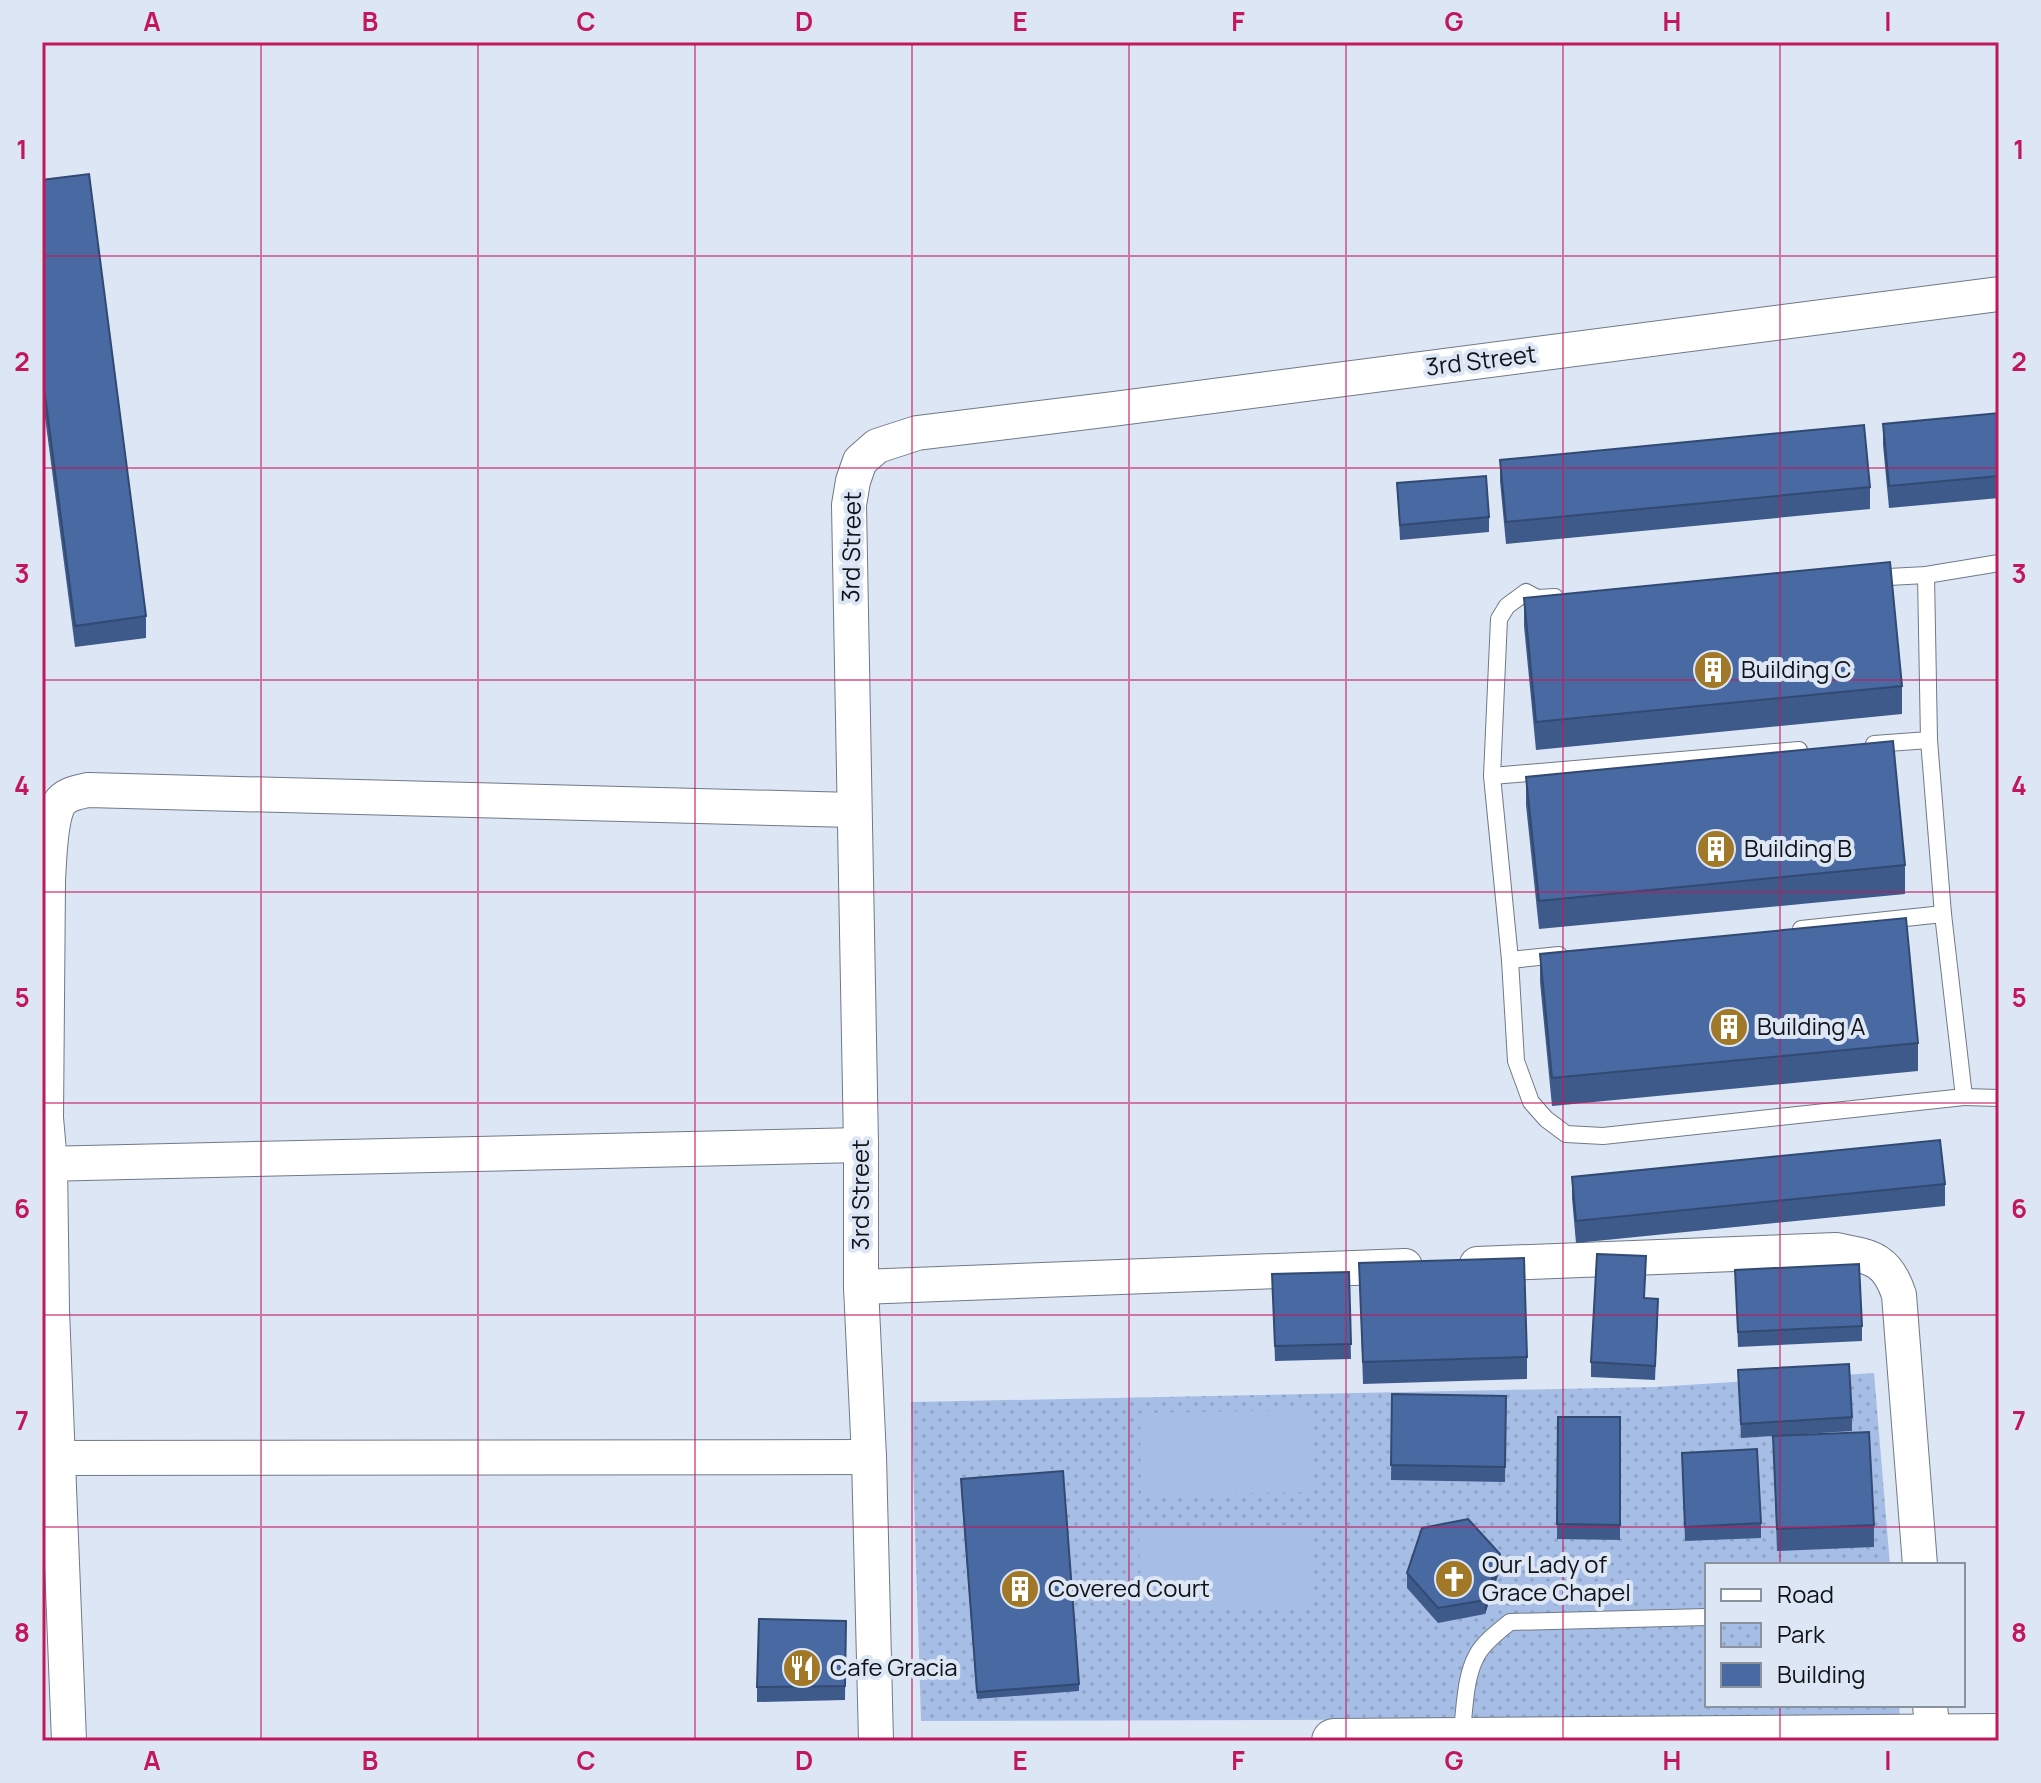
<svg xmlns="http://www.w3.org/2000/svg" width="2041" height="1783" viewBox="0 0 2041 1783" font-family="Manrope,sans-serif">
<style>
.park{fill:url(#park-dots)}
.garden{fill:#a6bee6}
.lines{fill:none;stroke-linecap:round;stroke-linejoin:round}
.lane-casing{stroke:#717987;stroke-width:18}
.street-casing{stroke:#717987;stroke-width:36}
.secondary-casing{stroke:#717987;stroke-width:46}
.lane{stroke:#fff;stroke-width:16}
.street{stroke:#fff;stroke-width:34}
.secondary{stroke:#fff;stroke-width:44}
.wall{fill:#3e5a8b}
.shaded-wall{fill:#324a71}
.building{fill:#4869a2;stroke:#324a71;stroke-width:2}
.grid{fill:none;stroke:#c2185b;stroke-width:2;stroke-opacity:0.55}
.labels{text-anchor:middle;stroke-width:8;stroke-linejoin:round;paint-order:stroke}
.street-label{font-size:24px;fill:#101318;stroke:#dce6f5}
.poi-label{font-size:24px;fill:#101318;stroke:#dce6f5;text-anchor:start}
.neatline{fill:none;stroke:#c2185b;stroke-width:3}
.grid-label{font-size:26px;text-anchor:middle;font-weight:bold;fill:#c2185b}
</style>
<defs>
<pattern id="park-dots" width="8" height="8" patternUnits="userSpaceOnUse" patternTransform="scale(2)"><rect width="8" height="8" fill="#a6bee6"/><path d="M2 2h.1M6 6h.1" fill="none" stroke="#8ea2c5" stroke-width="1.8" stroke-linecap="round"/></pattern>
</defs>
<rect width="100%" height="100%" fill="#dce6f5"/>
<!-- park -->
<path class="park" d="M1874,1373L1890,1565H1707V1705H1899L1900,1718L921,1721L911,1402L1655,1387Z"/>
<!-- garden -->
<g class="garden">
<path d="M1313,1410L1314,1492L1141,1495L1140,1413Z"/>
<path d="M1312,1525L1314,1607L1141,1609L1139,1527Z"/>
</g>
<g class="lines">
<defs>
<g id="lane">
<path d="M1870,578L1926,575L1999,563"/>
<path d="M1555,597L1537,598L1526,592L1507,606L1499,619L1492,776L1510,960L1516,1061L1531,1102L1546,1119L1566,1134L1603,1136L1964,1097L1943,914L1929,740L1926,575"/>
<path d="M1874,744L1929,740"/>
<path d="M1492,776L1799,750"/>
<path d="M1801,929L1943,914"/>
<path d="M1510,960L1559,955"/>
<path d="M1964,1097L1999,1098"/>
<path d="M1461,1738C1465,1712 1464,1678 1477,1655C1484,1642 1499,1631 1510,1622L1707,1617"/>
</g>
<g id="street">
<path d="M42,1164L861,1145"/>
<path d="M1477,1264L1836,1250C1871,1257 1887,1258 1899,1295L1920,1565"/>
<path d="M861,1287L1405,1266"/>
<path d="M42,1458L869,1457"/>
<path d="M1930,1705L1933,1737"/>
<path d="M69,1741L52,1310L50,1163L46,1118L48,881C49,862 50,820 59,804C65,794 78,792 88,790L853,810"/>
<path d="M876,1741L869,1457L861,1287V1145L849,505L853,481L860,461L877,446L917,433L1113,409L1999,294"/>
</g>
<path id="secondary" d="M1334,1741L1999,1736"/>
</defs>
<!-- lane casing -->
<use href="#lane" class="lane-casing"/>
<!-- street casing -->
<use href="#street" class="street-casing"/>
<!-- secondary casing -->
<use href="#secondary" class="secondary-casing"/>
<!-- lane -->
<use href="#lane" class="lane"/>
<!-- street -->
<use href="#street" class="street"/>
<!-- secondary -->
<use href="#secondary" class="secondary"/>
</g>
<!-- wall -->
<g class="wall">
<path d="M42,180L146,616V638L75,647L42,394Z"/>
<path d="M1999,413V498L1889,508L1883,445V424Z"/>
<path d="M1500,460L1870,487V509L1506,544L1500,481Z"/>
<path d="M1397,483L1489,517V532L1400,540Z"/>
<path d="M1524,598L1902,686V714L1536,750L1524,626Z"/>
<path d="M1526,777L1905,865V894L1539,929L1526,805Z"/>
<path d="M1540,954L1918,1043V1071L1552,1106L1540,982Z"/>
<path d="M1572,1177L1945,1184V1206L1576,1243L1572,1198Z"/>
<path d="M1359,1263L1527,1357V1379L1363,1384Z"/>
<path d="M1735,1270L1862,1326V1341L1738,1347Z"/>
<path d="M1646,1271L1644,1299L1658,1314L1655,1380L1591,1377V1362Z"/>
<path d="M1349,1272L1351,1359L1275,1361L1272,1274Z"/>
<path d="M1738,1370L1852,1417V1431L1741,1438Z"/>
<path d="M1392,1394L1506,1396L1505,1482L1391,1480Z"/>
<path d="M1558,1417H1620V1540L1557,1539Z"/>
<path d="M1773,1436L1874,1525V1547L1777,1551Z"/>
<path d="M1682,1453L1761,1523V1538L1685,1541Z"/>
<path d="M961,1487L1079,1684V1691L977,1699Z"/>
<path d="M1500,1569L1485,1614L1438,1623L1407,1588V1573Z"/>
<path d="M846,1621L845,1700L757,1702V1687Z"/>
</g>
<!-- shaded-wall -->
<path class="shaded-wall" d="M1500,1554V1569L1485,1614V1600Z"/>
<!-- building -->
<g class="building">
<path d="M89,174L146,616L75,626L42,372V180Z"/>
<path d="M1999,413V476L1889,486L1883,424Z"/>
<path d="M1864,425L1870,487L1506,522L1500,460Z"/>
<path d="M1486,476L1489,517L1400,525L1397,483Z"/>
<path d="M1890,562L1902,686L1536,722L1524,598Z"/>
<path d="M1893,741L1905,865L1539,901L1526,777Z"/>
<path d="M1906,918L1918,1043L1552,1078L1540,954Z"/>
<path d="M1940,1140L1945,1184L1576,1221L1572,1177Z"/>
<path d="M1597,1254L1646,1256L1644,1298L1658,1299L1655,1366L1591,1362Z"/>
<path d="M1524,1258L1527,1357L1363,1362L1359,1263Z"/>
<path d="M1859,1264L1862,1326L1738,1332L1735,1270Z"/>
<path d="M1349,1272L1351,1344L1275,1346L1272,1274Z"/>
<path d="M1849,1364L1852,1417L1741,1424L1738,1370Z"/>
<path d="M1392,1394L1506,1396L1505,1467L1391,1465Z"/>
<path d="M1558,1417H1620V1525L1557,1524Z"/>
<path d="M1869,1432L1874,1525L1777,1529L1773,1436Z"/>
<path d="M1757,1449L1761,1523L1685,1527L1682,1453Z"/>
<path d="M1063,1471L1079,1684L977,1692L961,1479Z"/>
<path d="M1468,1519L1500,1554L1485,1600L1438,1608L1407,1573L1422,1528Z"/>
<path d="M759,1619L846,1621L845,1686L757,1687Z"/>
</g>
<!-- grid -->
<path class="grid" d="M261,42V1741M478,42V1741M695,42V1741M912,42V1741M1129,42V1741M1346,42V1741M1563,42V1741M1780,42V1565M42,256H1999M42,468H1999M42,680H1999M42,892H1999M42,1103H1999M42,1315H1999M42,1527H1999M1780,1705V1741"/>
<!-- icons -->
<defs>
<symbol id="building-disc" viewBox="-11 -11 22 22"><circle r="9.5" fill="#a17827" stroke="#dce6f5"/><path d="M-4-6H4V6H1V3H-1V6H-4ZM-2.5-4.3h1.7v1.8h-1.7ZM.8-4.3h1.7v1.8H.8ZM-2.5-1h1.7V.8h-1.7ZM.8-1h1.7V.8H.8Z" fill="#fff"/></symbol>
<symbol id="church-disc" viewBox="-11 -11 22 22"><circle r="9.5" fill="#a17827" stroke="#dce6f5"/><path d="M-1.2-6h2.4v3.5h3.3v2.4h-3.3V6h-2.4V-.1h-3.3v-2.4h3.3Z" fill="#fff"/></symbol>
<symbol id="restaurant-disc" viewBox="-11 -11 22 22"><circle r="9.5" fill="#a17827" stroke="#dce6f5"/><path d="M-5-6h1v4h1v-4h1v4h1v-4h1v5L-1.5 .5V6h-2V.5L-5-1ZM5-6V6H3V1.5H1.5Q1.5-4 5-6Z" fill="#fff"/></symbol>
</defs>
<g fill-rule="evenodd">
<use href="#building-disc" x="1691" y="648" width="44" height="44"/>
<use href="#building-disc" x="1694" y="827" width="44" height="44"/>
<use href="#building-disc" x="1707" y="1005" width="44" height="44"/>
<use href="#church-disc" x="1432" y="1557" width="44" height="44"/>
<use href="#building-disc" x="998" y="1567" width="44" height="44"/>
<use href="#restaurant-disc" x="780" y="1646" width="44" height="44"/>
</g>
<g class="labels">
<!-- street labels -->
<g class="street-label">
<text transform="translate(1481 361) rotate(-7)" y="8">3rd Street</text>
<text transform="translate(852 547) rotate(-89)" y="8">3rd Street</text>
<text transform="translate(861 1195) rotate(-90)" y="8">3rd Street</text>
</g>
<!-- poi labels -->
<g class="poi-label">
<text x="1741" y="678">Building C</text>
<text x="1744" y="857">Building B</text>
<text x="1757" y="1035">Building A</text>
<text x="1482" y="1573">Our Lady of<tspan x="1482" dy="28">Grace Chapel</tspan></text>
<text x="1048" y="1597">Covered Court</text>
<text x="830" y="1676">Cafe Gracia</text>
</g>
</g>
<!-- border -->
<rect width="2041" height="1783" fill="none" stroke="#dce6f5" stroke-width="88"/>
<!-- legend -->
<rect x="1705" y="1563" width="260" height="144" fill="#dce6f5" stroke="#8a929d" stroke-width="2"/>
<rect x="1721" y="1589" width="40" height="12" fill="#ffffff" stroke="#8a929d" stroke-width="2"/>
<text x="1777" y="1603" font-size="24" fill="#101318">Road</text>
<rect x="1721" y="1623" width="40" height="24" fill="url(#park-dots)" stroke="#8a929d" stroke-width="2"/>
<text x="1777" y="1643" font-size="24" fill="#101318">Park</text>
<rect x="1721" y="1663" width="40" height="24" fill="#4869a2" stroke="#8a929d" stroke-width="2"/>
<text x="1777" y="1683" font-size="24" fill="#101318">Building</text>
<rect x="44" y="44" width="1953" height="1695" class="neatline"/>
<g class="grid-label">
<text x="152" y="31">A</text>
<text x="370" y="31">B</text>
<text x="586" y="31">C</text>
<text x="804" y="31">D</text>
<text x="1020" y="31">E</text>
<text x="1238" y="31">F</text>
<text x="1454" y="31">G</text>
<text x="1672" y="31">H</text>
<text x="1888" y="31">I</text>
<text x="22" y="159">1</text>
<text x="2019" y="159">1</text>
<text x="22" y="371">2</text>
<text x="2019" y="371">2</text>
<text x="22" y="583">3</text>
<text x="2019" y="583">3</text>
<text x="22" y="795">4</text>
<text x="2019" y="795">4</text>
<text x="22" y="1007">5</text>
<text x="2019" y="1007">5</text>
<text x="22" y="1218">6</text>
<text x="2019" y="1218">6</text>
<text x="22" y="1430">7</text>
<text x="2019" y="1430">7</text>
<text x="22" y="1642">8</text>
<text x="2019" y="1642">8</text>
<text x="152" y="1770">A</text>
<text x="370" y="1770">B</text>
<text x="586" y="1770">C</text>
<text x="804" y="1770">D</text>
<text x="1020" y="1770">E</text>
<text x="1238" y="1770">F</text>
<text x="1454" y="1770">G</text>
<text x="1672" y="1770">H</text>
<text x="1888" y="1770">I</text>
</g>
</svg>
